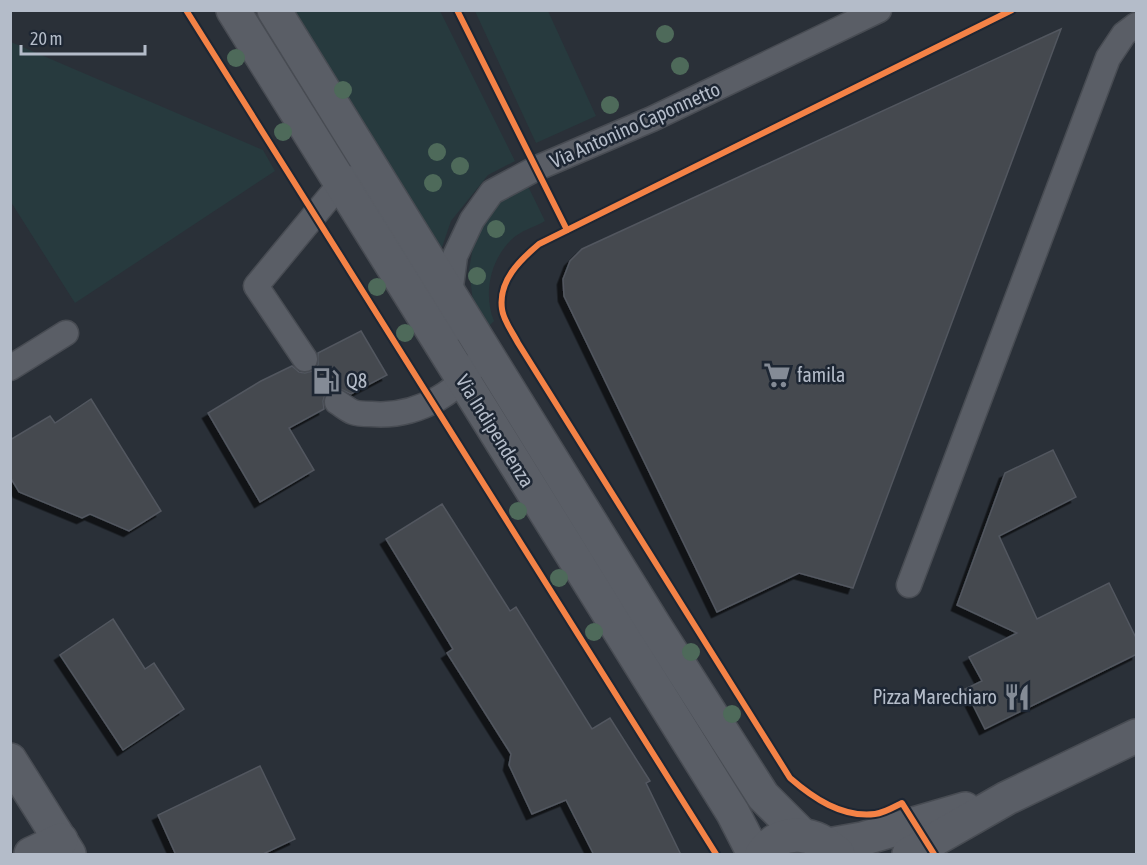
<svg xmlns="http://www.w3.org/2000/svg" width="1147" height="865" viewBox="0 0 1147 865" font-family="'Asap Condensed',sans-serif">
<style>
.green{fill:#273a3e}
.building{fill:#444950;stroke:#52575f;stroke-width:1.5;filter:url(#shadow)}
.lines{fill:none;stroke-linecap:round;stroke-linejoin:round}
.service-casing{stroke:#484c53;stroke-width:27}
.minor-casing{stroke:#484c53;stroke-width:36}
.tertiary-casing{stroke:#484c53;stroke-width:36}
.service{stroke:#5a5e66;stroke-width:24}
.minor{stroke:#5a5e66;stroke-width:33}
.tertiary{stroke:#5a5e66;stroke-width:33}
.cycleway-casing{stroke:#1d2633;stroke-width:10}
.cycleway{stroke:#f48246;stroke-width:6}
.tree{fill:#4e6a5a}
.labels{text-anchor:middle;stroke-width:5;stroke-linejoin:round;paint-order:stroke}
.street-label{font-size:20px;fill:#b4bcc9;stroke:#1d2633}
.poi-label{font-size:20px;fill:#b4bcc9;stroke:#1d2633;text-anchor:start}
</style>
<defs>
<filter id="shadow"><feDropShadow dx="-5.5" dy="5.5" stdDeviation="0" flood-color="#0009"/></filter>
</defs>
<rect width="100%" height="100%" fill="#2a3038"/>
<!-- green -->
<g class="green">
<path d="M284,11H440L515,161L488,175L451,221L440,253Z"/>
<path d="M475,11H548L596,116L536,143Z"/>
<path d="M11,42L263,150L275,171L75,303L11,202Z"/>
<path d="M525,180L545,221C535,227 520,231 512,239C490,260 483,294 494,321L488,327L473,301L469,270L474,241L490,208Z"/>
</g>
<!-- building -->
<g class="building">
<path d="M1061,29L853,588L799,573L717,612L564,296L563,279L570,261L582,249Z"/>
<path d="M361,331L387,375L351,394L338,388L330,390L325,394L323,401L324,409L289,428L314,470L260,502L208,413L261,381L292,366L299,372L305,373L312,371L318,365V353Z"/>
<path d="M91,399L161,511L129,531L90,514L82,518L19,492L10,477V440L50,416L55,423Z"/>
<path d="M1053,450L1076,497L999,536L1037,619L1109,583L1137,640V654L985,729L965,689L982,681L969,657L1017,633L957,605L1005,473Z"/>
<path d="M442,504L510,611L516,607L592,729L610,718L650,781L646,783L681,855H594L566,800L532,814L509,765L511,754L447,653L453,649L386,539Z"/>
<path d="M113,619L145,669L154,663L184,709L123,750L60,655Z"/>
<path d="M260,766L295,839L261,855H176L158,815Z"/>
</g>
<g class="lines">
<defs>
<g id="service">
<path d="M450,294L455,256L472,220L492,192L535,169L652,119L879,10"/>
<path d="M305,359L256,286L341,183L348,178L354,179L361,184L452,329"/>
<path d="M10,368L66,333"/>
<path d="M337,402C342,405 348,410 353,412C358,414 365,414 371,414C418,418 464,391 485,349"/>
<path d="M909,585L1108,58L1124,34L1136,25"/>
</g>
<g id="minor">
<path d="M10,760L69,854"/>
<path d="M828,845L862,839L965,809"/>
<path d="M31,854L61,840"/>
<path d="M909,854L1007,798L1136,736"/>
</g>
<g id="tertiary">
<path d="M233,10L733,813L754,854"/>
<path d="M274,10L654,625L763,796L802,835"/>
<path d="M762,854C782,825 817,833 838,854"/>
</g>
</defs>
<!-- service casing -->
<use href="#service" class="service-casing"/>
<!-- minor casing -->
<use href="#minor" class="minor-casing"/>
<!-- tertiary casing -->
<use href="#tertiary" class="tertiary-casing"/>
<!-- service -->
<use href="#service" class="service"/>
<!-- minor -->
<use href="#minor" class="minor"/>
<!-- tertiary -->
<use href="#tertiary" class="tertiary"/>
<defs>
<g id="cycleway">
<path d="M186,10L716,854"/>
<path d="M457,10L567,230"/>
<path d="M934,854L902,803C894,807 884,813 875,814C842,818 813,798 790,778L518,343C513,333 503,320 502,309C498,281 520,260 539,244L1012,10"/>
</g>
</defs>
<!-- cycleway casing -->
<use href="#cycleway" class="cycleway-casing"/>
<!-- cycleway -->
<use href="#cycleway" class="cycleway"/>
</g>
<!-- trees -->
<g class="tree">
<circle cx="665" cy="34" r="9"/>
<circle cx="236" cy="58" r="9"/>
<circle cx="680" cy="66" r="9"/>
<circle cx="343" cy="90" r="9"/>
<circle cx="610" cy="105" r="9"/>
<circle cx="283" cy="132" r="9"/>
<circle cx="437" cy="152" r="9"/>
<circle cx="460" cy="166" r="9"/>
<circle cx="433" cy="183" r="9"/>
<circle cx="496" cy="229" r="9"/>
<circle cx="477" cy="276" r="9"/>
<circle cx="377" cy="287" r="9"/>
<circle cx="405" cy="333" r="9"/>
<circle cx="518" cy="511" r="9"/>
<circle cx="559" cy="578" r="9"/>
<circle cx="594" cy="632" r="9"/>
<circle cx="691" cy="652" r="9"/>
<circle cx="732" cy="714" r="9"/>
</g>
<!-- icons -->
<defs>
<symbol id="supermarket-bare" viewBox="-9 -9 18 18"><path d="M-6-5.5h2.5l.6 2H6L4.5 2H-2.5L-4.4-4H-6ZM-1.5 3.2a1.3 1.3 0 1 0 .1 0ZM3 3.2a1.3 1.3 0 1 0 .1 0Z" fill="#848b96" stroke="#1d2633" stroke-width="2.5" paint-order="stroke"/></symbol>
<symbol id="fuel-bare" viewBox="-9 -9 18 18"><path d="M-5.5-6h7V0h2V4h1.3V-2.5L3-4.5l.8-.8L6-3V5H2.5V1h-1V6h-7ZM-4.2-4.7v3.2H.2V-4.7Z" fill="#848b96" stroke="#1d2633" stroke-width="2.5" paint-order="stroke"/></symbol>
<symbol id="restaurant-bare" viewBox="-9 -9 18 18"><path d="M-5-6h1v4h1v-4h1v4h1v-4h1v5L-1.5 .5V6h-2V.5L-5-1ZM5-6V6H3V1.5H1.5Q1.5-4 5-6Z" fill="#848b96" stroke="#1d2633" stroke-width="2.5" paint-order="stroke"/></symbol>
</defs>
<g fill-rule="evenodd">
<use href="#supermarket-bare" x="758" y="356" width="38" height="38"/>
<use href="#fuel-bare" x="307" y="362" width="38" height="38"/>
<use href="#restaurant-bare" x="998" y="678" width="38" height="38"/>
</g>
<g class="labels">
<!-- street labels -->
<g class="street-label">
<text transform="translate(635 125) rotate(-24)" y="7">Via Antonino Caponnetto</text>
<text transform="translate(495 431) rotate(58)" y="7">Via Indipendenza</text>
</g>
<!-- poi labels -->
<g class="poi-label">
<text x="797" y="382">famila</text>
<text x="346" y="388">Q8</text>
<text x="997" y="704" text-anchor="end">Pizza Marechiaro</text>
</g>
</g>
<!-- border -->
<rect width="1147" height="865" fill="none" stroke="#b4bcc9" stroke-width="24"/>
<!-- scale -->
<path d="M21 45v9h124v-9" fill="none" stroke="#b4bcc9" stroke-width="3"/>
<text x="30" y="45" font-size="18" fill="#b4bcc9" stroke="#1d2633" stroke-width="4.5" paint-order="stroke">20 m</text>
</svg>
